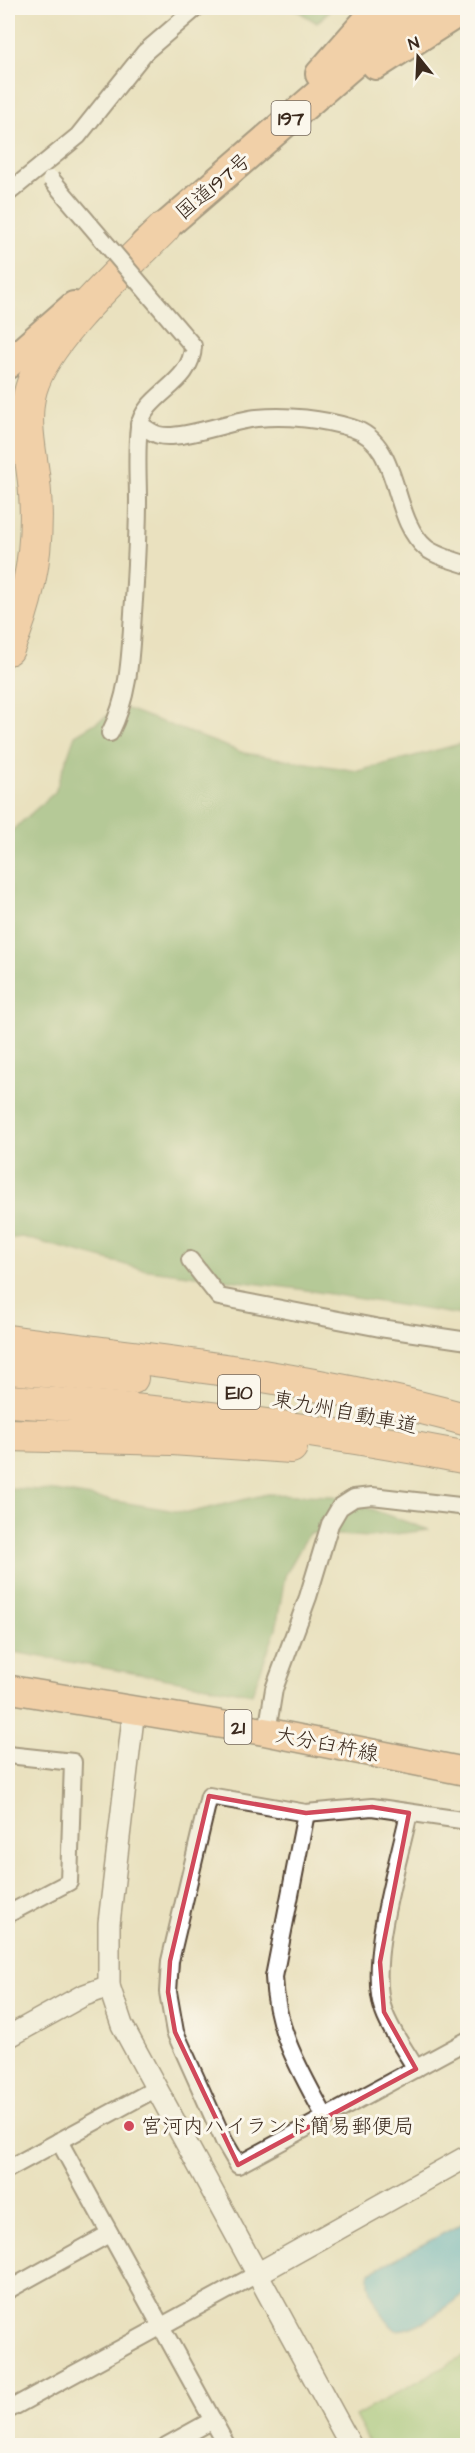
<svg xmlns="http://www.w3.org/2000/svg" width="475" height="2453" viewBox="0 0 475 2453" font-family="'Architects Daughter','Klee One',sans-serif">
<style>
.green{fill:#94c574;stroke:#687849;stroke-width:1.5}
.forest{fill:#7a6;stroke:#596a42;stroke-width:1.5}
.water{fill:#4db0cc;stroke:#446d75;stroke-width:1.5}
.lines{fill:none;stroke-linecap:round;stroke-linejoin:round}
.minor-casing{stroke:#554536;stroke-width:20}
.tertiary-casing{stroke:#554536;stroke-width:24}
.primary-casing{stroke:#554536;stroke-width:30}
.trunk-casing{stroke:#554536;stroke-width:32}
.motorway-casing{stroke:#554536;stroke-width:34}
.minor{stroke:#fff;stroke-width:16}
.tertiary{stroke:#fff;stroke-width:21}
.primary{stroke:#fbbb8d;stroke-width:27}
.trunk{stroke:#fbbb8d;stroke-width:28}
.motorway{stroke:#fbbb8d;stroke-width:32}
.minor-bridge-casing{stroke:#554536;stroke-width:20;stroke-linecap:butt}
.minor-bridge{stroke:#fff;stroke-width:16}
.marked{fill:none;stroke:#d1495b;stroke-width:4.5;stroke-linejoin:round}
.poi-dot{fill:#d1495b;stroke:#fbf7ec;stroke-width:2}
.labels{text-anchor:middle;stroke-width:6;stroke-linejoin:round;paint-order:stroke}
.shield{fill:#fbf7ec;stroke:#75685c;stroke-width:1.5}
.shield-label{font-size:20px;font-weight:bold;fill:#3b2a1e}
.street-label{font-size:21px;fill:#3b2a1e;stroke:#fbf7ec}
.poi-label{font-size:21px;fill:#3b2a1e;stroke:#fbf7ec;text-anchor:start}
</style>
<rect width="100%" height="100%" fill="#fbf7ec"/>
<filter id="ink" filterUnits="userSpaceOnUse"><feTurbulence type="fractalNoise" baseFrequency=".0167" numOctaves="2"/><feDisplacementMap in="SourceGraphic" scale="12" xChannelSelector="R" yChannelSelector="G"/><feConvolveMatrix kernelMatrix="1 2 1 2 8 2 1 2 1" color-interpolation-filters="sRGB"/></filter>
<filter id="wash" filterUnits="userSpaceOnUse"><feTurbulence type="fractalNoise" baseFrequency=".008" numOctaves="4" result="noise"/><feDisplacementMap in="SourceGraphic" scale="24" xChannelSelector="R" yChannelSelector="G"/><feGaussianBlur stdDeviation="1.35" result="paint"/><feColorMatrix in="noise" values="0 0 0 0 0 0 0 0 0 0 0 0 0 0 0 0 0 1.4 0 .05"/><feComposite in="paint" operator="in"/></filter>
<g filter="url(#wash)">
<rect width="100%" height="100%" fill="#eae1bf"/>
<!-- green -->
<path class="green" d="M467,2354V2445H371L355,2416Z"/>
<!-- forest -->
<g class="forest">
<path d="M293,8H332L317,23Z"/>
<path d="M122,707L244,753L358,771L467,742V1316L299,1289L141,1269L22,1237L8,1239V834L55,792L75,735Z"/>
<path d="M8,1488L55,1491L188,1513L267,1494L334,1496L429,1530L369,1537L309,1533L285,1576L276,1629L252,1694L8,1651Z"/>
</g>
<!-- water -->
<path class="water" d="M467,2221V2292C447,2306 421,2329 396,2330C383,2320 364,2288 370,2272Z"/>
</g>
<g filter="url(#ink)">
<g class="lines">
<defs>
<g id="minor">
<path d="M8,193L78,136L145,52L196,8"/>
<path d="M139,424C146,428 153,434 159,435C180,441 233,420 257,418C288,415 323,419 352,428C402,443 390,518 426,548C436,556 455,561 468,565"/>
<path d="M110,733C132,690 130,647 134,600C136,566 138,534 138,500C138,476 136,450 139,427C145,393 192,385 193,346"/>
<path d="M190,1260L219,1297L380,1328L468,1341"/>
<path d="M267,1732L274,1689L308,1597L330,1524L340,1507L354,1498L372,1496L468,1507"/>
<path d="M8,1755L73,1762L69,1882L8,1914"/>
<path d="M306,1813L274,1977C276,2032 300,2070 325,2117"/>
<path d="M409,1813C398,1865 366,1963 384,2012C391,2032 406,2051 416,2069"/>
<path d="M468,1821L372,1807L306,1813L209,1796L170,1961L168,1992L175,2032L224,2141L238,2165L468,2040"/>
<path d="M59,2141L227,2446"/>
<path d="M8,2169L155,2089"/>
<path d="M8,2290L109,2234"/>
<path d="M8,2410L257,2274"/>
<path d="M166,2446L213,2420"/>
</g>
<g id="tertiary">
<path d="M134,1709L109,1923V1986L122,2025L351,2446"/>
<path d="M8,2037L82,1996L109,1986"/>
<path d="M257,2274L468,2156"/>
</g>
<path id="primary" d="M8,1689L267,1732L468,1772"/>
<g id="trunk">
<path d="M376,65L465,8"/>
<path d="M320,74L378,8"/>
<path d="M145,244L418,8"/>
<path d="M8,364L74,306"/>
</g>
<g id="motorway">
<path d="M8,649C29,600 39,547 35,493C33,459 21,423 31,389C46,337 125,268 164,228"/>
<path d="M8,1341C162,1361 317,1378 468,1420"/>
<path d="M8,1368L132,1378"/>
<path d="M8,1401C162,1409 315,1428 468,1458"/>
<path d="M8,1435L172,1439L291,1447"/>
</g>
</defs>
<!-- minor casing -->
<use href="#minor" class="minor-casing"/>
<!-- tertiary casing -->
<use href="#tertiary" class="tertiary-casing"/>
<!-- primary casing -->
<use href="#primary" class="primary-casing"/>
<!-- trunk casing -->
<use href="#trunk" class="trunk-casing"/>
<!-- motorway casing -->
<use href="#motorway" class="motorway-casing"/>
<!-- minor -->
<use href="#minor" class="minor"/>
<!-- tertiary -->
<use href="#tertiary" class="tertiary"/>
<!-- primary -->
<use href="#primary" class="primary"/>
<!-- trunk -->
<use href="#trunk" class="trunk"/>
<!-- motorway -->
<use href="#motorway" class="motorway"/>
<defs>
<path id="minor-bridge" d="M51,179L193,346"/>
</defs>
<!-- minor-bridge casing -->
<use href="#minor-bridge" class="minor-bridge-casing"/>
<!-- minor-bridge -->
<use href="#minor-bridge" class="minor-bridge"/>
</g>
</g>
<!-- marked area -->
<path d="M0 0H475V2453H0ZM209,1796L306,1813L372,1807L409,1813L380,1962L384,2012L416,2069L238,2165L175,2032L168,1992L170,1961Z" fill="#eae1bf" fill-opacity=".55" fill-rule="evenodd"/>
<path class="marked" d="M209,1796L306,1813L372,1807L409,1813L380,1962L384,2012L416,2069L238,2165L175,2032L168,1992L170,1961Z"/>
<!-- markers -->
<circle class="poi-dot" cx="129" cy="2126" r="6"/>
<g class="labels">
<!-- shield labels -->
<g class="shield">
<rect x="271.5" y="101" width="39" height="34" rx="4.5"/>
<rect x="218" y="1375" width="42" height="34" rx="4.5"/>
<rect x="224.5" y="1710" width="27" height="34" rx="4.5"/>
</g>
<g class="shield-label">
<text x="291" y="125">197</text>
<text x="239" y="1399">E10</text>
<text x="238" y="1734">21</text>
</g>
<!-- street labels -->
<g class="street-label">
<text transform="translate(213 186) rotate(-40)" y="7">国道197号</text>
<text transform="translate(345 1412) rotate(11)" y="7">東九州自動車道</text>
<text transform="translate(327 1744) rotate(11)" y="7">大分臼杵線</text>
</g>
<!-- poi labels -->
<g class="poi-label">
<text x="141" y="2133">宮河内ハイランド簡易郵便局</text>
</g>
</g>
<!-- margin -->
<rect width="475" height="2453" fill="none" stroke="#fbf7ec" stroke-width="30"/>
<!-- north arrow -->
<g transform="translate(418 57) rotate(342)" stroke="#fbf7ec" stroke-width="4.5" paint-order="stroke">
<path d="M0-4.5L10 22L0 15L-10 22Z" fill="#3b2a1e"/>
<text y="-9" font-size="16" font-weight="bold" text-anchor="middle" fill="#3b2a1e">N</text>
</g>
</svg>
